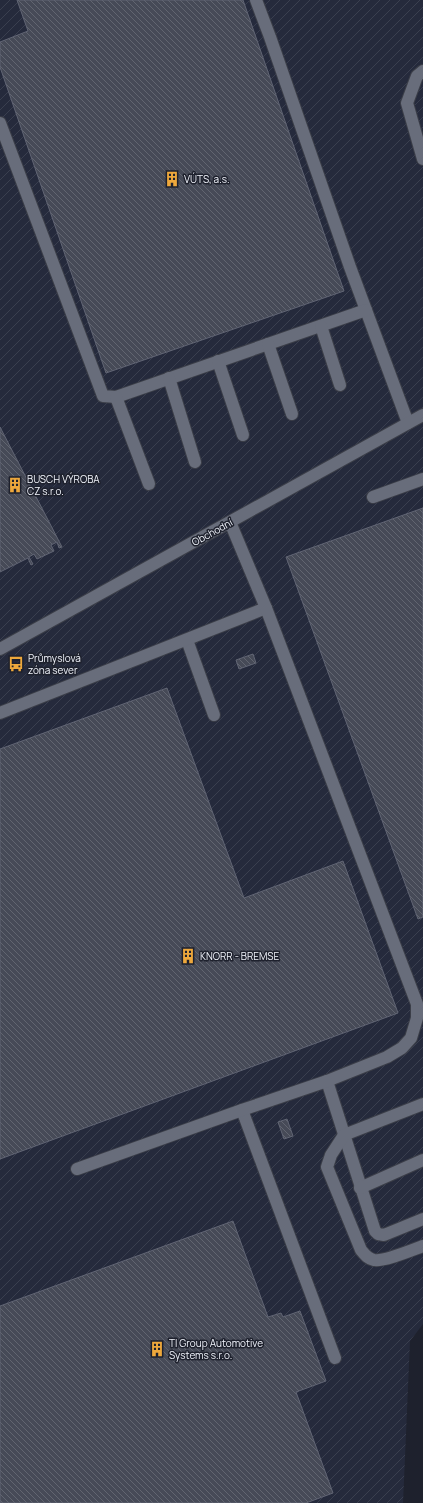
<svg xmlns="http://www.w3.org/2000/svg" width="423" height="1503" viewBox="0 0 423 1503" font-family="Manrope,sans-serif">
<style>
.industrial{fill:url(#industrial-furrows)}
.building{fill:url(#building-back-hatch);stroke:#616574}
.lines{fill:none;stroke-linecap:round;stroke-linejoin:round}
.minor-casing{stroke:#3b3e48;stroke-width:14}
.minor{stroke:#686d7b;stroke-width:12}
.labels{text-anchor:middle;stroke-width:3;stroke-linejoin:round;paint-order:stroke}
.poi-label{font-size:10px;fill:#f1f4fc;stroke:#1e212d;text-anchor:start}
.street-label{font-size:10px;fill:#f1f4fc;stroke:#1e212d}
</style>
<defs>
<pattern id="industrial-furrows" width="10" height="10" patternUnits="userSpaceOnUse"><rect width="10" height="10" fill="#252a3c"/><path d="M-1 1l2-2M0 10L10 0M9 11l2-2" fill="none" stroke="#3a3f4f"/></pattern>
<pattern id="building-back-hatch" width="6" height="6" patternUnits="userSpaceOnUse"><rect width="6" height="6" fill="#464a57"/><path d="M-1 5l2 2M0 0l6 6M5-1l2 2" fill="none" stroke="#616570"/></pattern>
</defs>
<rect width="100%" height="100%" fill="#1e212d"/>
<!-- industrial -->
<path class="industrial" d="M0,0H423V1324L410,1341L403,1503H0Z"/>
<!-- building -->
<g class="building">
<path d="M17,0H243L344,291L106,373L0,67V42L28,31Z"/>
<path d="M0,427L62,547L59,548L57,542L51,545L54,551L37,559L34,554L29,557L33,564L31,565L28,558L0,572Z"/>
<path d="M423,508V917L418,919L286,557Z"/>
<path d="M253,654L256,663L239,669L236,660Z"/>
<path d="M167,688L244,898L343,861L398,1013L0,1159V749Z"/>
<path d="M287,1119L293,1136L284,1139L278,1122Z"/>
<path d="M233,1221L268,1317L281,1313L283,1317L300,1311L326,1381L296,1392L333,1493L306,1503H0V1306Z"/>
</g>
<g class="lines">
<defs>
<g id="minor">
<path d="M256,0L270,37L350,267L408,423"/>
<path d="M423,71L417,76L407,103L423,159"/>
<path d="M0,123L103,396L116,397L366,310"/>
<path d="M321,326L340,385"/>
<path d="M268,344L292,414"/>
<path d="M218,361L243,435"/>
<path d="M169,378L195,462"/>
<path d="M116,397L149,484"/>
<path d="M373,497L423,479"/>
<path d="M187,640L214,715"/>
<path d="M0,649L423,415"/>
<path d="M0,713L266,608"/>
<path d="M327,1081L375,1231L378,1234L384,1235L423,1219"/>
<path d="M423,1104L344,1135L331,1155L327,1167L361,1250C365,1255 368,1259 374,1260C383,1262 412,1250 423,1246"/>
<path d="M242,1110L335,1358"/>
<path d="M77,1169L242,1110L327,1081L387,1057L402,1048L411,1038L417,1018V1004L266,608L230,522"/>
<path d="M360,1188L423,1160"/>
</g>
</defs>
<!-- minor casing -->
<use href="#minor" class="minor-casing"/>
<!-- minor -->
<use href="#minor" class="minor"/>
</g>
<!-- icons -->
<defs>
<symbol id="building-bare" viewBox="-9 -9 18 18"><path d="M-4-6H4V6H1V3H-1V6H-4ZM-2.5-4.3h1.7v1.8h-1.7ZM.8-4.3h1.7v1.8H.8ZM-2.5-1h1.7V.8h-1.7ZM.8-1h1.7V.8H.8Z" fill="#eea83c" stroke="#1e212d" stroke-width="2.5" paint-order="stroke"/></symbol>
<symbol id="bus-bare" viewBox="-9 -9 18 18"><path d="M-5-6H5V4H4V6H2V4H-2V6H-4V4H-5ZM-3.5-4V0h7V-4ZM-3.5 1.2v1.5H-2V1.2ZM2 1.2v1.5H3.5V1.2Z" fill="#eea83c" stroke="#1e212d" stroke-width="2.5" paint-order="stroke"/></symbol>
</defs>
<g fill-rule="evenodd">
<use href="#building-bare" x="161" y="168" width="22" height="22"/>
<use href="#building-bare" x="4" y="474" width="22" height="22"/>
<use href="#bus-bare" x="5" y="653" width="22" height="22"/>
<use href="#building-bare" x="177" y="945" width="22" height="22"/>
<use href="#building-bare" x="146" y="1338" width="22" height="22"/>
</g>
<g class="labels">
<!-- poi labels -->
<g class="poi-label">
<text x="184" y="183">VÚTS, a.s.</text>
<text x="27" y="483">BUSCH VÝROBA<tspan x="27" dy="12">CZ s.r.o.</tspan></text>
<text x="28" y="662">Průmyslová<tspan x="28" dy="12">zóna sever</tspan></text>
<text x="200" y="960">KNORR - BREMSE</text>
<text x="169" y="1347">TI Group Automotive<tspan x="169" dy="12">Systems s.r.o.</tspan></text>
</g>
<!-- street labels -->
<g class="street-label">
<text transform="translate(212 532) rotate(-29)" y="4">Obchodní</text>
</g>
</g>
</svg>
